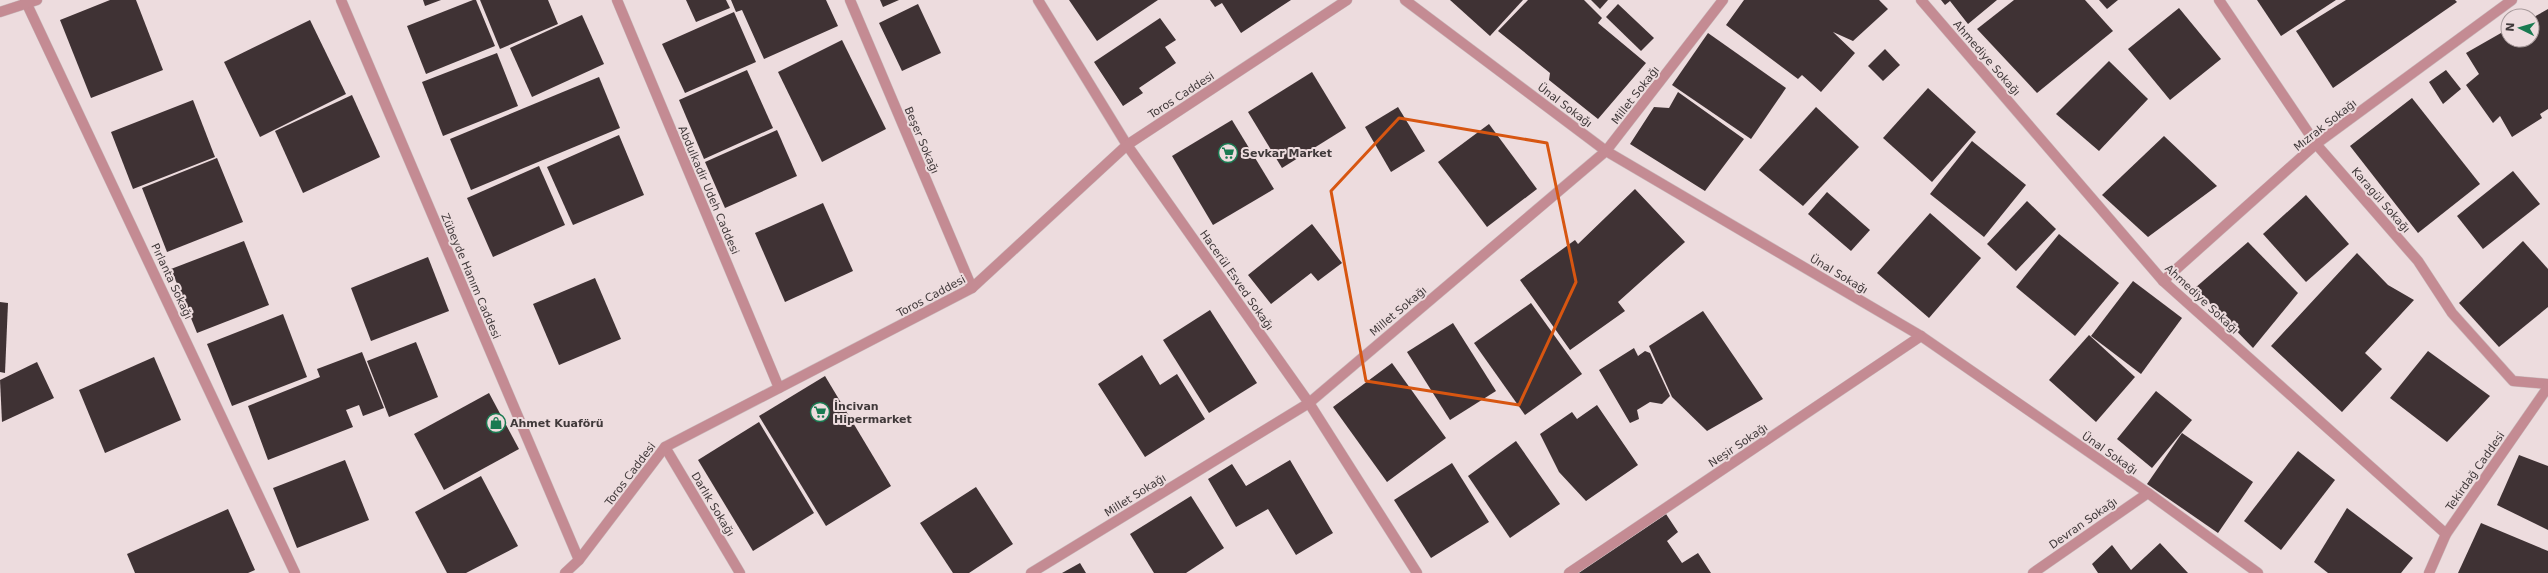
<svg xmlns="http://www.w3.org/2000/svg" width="2548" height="573" viewBox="0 0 2548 573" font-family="'DejaVu Sans',sans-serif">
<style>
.building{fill:#3f3234}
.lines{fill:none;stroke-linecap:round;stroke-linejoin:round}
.street-casing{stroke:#cabbbd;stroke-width:11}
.street{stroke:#c48b93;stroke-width:10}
.marked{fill:none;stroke:#d75611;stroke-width:3;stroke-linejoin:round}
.labels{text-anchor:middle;stroke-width:4;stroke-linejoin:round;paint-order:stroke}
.street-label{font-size:11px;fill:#40393a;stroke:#eddcde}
.poi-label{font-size:11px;font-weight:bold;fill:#40393a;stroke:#eddcde;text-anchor:start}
</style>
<rect width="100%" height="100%" fill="#eddcde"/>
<!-- building -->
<g class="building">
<path d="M110,0H136L163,70L91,98L60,20Z"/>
<path d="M423,0H441L425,6Z"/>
<path d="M473,0H476L495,46L426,74L407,26Z"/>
<path d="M480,0H548L558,24L500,49Z"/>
<path d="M686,0H726L730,8L696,22Z"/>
<path d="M731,0H826L838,26L764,59L742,10L736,12Z"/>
<path d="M880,0H899L883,7Z"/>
<path d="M1069,0H1158L1097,41Z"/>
<path d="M1210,0H1291L1241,33L1222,3L1215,7Z"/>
<path d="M1450,0H1523L1490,36Z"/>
<path d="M1528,0H1584L1602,18L1598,23L1646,63L1598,119L1549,80L1550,73L1498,31Z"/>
<path d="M1591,0H1608L1600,9Z"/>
<path d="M1744,0H1879L1888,9L1853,41L1833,32L1855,53L1821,92L1802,75L1798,79L1726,25Z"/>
<path d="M1941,0H1997L1968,24L1950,1L1945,5Z"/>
<path d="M2014,0H2085L2113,31L2037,93L1977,29Z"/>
<path d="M2099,0H2118L2107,9Z"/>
<path d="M2257,0H2336L2281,36Z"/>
<path d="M2346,0H2455L2457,2L2333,88L2296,31Z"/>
<path d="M918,4L941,53L902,71L879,23Z"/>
<path d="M1618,4L1654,38L1641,51L1606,17Z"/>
<path d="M2179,8L2221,59L2170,100L2128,49Z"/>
<path d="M2548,9V109L2540,114L2542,118L2512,137L2500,116L2493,123L2466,85L2479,74L2466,53L2508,29V40H2532V18Z"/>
<path d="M734,12L756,62L685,93L662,44Z"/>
<path d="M582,15L604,64L532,97L510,48Z"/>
<path d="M1160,18L1176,40L1165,47L1176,63L1139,88L1143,93L1123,106L1094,62Z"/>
<path d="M310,20L346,94L260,137L224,62Z"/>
<path d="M1708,33L1786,88L1751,139L1672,85Z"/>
<path d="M842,40L886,129L822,162L778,72Z"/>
<path d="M1885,49L1900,65L1883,81L1868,66Z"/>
<path d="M497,53L518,106L443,136L422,82Z"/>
<path d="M2109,61L2148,99L2099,151L2056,114Z"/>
<path d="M747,70L773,128L704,159L679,100Z"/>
<path d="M2446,70L2461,89L2443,104L2429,82Z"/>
<path d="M1312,72L1346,128L1282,168L1248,112Z"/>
<path d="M599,77L620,128L471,190L450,139Z"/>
<path d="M1928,88L1976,132L1932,182L1883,138Z"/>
<path d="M1678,92L1744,139L1705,191L1630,144L1654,107L1669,108Z"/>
<path d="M352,95L380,157L303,193L275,131Z"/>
<path d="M2412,98L2480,184L2418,233L2350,146Z"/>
<path d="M193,100L215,157L133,189L111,132Z"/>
<path d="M1398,107L1425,151L1391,172L1365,127Z"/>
<path d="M1816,107L1859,147L1803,206L1759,170Z"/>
<path d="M1232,120L1274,189L1213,225L1172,156Z"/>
<path d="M1489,124L1537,189L1487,227L1438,162Z"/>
<path d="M777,130L797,176L725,208L705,162Z"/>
<path d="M619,135L644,195L573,225L547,167Z"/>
<path d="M2164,136L2217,186L2148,237L2102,195Z"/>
<path d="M1972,141L2026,185L1984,237L1930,194Z"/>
<path d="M217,158L243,222L167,252L142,188Z"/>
<path d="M539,166L565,225L493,257L467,198Z"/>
<path d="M2513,171L2540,204L2483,249L2457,216Z"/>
<path d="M1635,189L1685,242L1618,302L1625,311L1570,350L1520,280L1575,240L1578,244Z"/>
<path d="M1827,192L1870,230L1851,251L1808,214Z"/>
<path d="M2306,195L2349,244L2306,282L2263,234Z"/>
<path d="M2027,201L2056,229L2016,271L1987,244Z"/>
<path d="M823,203L853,271L785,302L755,233Z"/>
<path d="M1930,213L1981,258L1929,318L1877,273Z"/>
<path d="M1312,224L1342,263L1318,281L1311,273L1271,304L1248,275Z"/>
<path d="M2059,234L2119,283L2075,336L2016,287Z"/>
<path d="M244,241L269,305L197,333L171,269Z"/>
<path d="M2523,241L2548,269V307L2499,347L2459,303Z"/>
<path d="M2248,242L2298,293L2253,348L2195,288Z"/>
<path d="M2357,253L2388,285L2414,300L2365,353L2382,369L2342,412L2271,346Z"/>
<path d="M428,257L449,311L371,341L351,288Z"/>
<path d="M595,278L621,339L559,365L533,304Z"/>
<path d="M2133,281L2182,318L2141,374L2091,336Z"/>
<path d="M0,302L8,303L5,373L0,372Z"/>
<path d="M1531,303L1582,374L1525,415L1474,343Z"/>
<path d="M1210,310L1257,383L1209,413L1163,340Z"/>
<path d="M1703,311L1763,399L1707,431L1672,397L1649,346Z"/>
<path d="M283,314L307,377L232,406L207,344Z"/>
<path d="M1453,323L1496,391L1450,420L1407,352Z"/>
<path d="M2089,335L2135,377L2096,422L2049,380Z"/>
<path d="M416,342L438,397L389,417L367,361Z"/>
<path d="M1634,348L1638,356L1645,351L1650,353L1670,396L1662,404L1650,402L1637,410L1639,419L1630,423L1599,370Z"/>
<path d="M2428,351L2490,396L2447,442L2390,398Z"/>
<path d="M362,352L384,408L363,416L359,405L346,410L353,427L268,460L248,406L320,377L317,369Z"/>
<path d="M1142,355L1160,385L1177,374L1205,419L1145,457L1098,384Z"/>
<path d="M154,357L181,420L105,453L79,390Z"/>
<path d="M37,362L54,398L2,422L0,380Z"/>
<path d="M1392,363L1446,438L1387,482L1333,407Z"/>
<path d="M825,376L891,486L826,526L759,416Z"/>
<path d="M2156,391L2192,420L2152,468L2117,439Z"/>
<path d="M489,393L519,449L444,490L414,434Z"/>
<path d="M1597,405L1638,465L1586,501L1559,472L1540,434L1572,412L1577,419Z"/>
<path d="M759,422L814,513L753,551L698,460Z"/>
<path d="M2182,433L2253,482L2218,533L2147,484Z"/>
<path d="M1516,441L1560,504L1510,538L1468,476Z"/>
<path d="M2298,451L2335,480L2281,550L2244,521Z"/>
<path d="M2519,455L2548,466V530L2497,505Z"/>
<path d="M345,460L369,520L297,548L273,488Z"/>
<path d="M1290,460L1333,533L1296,555L1268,509L1236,527L1208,479L1232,464L1246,486Z"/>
<path d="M1452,463L1489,522L1431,558L1394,500Z"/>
<path d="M481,476L518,546L466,573H447L415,512Z"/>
<path d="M976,487L1013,544L969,573H953L920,523Z"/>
<path d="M1191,496L1224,548L1186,573H1154L1130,534Z"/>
<path d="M2347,508L2413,558L2401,573H2328L2314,562Z"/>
<path d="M228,509L255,570L248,573H135L127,554Z"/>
<path d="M1666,514L1678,532L1667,541L1682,563L1698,553L1711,573H1578Z"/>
<path d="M2481,523L2548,551V573H2458Z"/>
<path d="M2160,543L2188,573H2098L2092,564L2112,545L2131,570Z"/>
<path d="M1080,563L1086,573H1062Z"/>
</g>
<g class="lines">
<defs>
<g id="street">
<path d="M25,0L295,573"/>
<path d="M341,0L579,560"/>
<path d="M617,0L779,388"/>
<path d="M850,0L972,288"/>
<path d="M1038,0L1127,145L1309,403L1417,573"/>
<path d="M1405,0L1606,151L1921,336L2148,493L2258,573"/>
<path d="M1921,0L2163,281L2446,534"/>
<path d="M2219,0L2316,144L2418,261L2452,313L2513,381L2548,384"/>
<path d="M0,12L37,0"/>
<path d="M2163,281L2316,144L2512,0"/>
<path d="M665,447L740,573"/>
<path d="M565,573L579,560L665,447L972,288L1127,145L1347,0"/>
<path d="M1031,573L1309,403L1606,151L1723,0"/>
<path d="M1569,573L1921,336"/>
<path d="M2033,573L2148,493"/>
<path d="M2429,573L2446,534L2548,387"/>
</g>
</defs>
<!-- street casing -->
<use href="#street" class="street-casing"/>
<!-- street -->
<use href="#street" class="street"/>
</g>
<!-- marked area -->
<path class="marked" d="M1399,118L1547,143L1576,282L1519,405L1366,381L1331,191Z"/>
<!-- icons -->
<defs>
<symbol id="supermarket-ring" viewBox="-11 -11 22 22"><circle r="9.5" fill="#eddcde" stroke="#197a51" stroke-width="1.5"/><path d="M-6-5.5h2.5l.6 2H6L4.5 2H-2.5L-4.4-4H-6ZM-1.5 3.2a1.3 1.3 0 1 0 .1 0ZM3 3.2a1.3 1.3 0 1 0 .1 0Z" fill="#197a51"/></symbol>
<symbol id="shop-ring" viewBox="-11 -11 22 22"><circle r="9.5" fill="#eddcde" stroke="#197a51" stroke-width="1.5"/><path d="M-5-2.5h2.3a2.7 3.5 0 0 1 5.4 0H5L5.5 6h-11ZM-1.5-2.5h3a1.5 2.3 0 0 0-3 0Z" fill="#197a51"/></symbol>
</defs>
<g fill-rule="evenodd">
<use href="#supermarket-ring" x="1217" y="142" width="22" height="22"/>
<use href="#supermarket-ring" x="809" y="401" width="22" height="22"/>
<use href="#shop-ring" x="485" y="412" width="22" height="22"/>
</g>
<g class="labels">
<!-- street labels -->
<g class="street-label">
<text transform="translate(1987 58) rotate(49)" y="4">Ahmediye Sokağı</text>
<text transform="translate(1181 95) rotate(-33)" y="4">Toros Caddesi</text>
<text transform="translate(1635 95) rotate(-52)" y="4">Millet Sokağı</text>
<text transform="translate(1565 105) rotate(37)" y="4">Ünal Sokağı</text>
<text transform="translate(2325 125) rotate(-38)" y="4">Mızrak Sokağı</text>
<text transform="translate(922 140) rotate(67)" y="4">Beşer Sokağı</text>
<text transform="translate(709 190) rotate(67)" y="4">Abdulkadir Udeh Caddesi</text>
<text transform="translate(2381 200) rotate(49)" y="4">Karagül Sokağı</text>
<text transform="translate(1839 274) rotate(31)" y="4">Ünal Sokağı</text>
<text transform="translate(471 276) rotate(67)" y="4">Zübeyde Hanım Caddesi</text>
<text transform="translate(1237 280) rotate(55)" y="4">Hacerül Esved Sokağı</text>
<text transform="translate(172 281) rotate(65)" y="4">Pırlanta Sokağı</text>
<text transform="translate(931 296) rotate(-28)" y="4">Toros Caddesi</text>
<text transform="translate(2202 299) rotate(43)" y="4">Ahmediye Sokağı</text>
<text transform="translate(1398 311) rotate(-40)" y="4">Millet Sokağı</text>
<text transform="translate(1738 445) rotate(-34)" y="4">Neşir Sokağı</text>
<text transform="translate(2110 453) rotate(35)" y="4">Ünal Sokağı</text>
<text transform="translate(2475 471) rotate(-55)" y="4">Tekirdağ Caddesi</text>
<text transform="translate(630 474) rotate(-53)" y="4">Toros Caddesi</text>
<text transform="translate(1135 495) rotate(-32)" y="4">Millet Sokağı</text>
<text transform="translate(713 504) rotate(59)" y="4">Darlık Sokağı</text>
<text transform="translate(2083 523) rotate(-35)" y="4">Devran Sokağı</text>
</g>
<!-- poi labels -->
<g class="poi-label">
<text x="1242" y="157">Sevkar Market</text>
<text x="834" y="410">İncivan<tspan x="834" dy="13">Hipermarket</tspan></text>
<text x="510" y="427">Ahmet Kuaförü</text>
</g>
</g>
<!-- north arrow -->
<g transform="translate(2520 28) rotate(275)"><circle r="19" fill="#eddcde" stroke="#a89b9c"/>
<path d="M0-3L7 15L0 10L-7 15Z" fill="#197a51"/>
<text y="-6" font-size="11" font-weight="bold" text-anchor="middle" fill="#40393a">N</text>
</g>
</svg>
